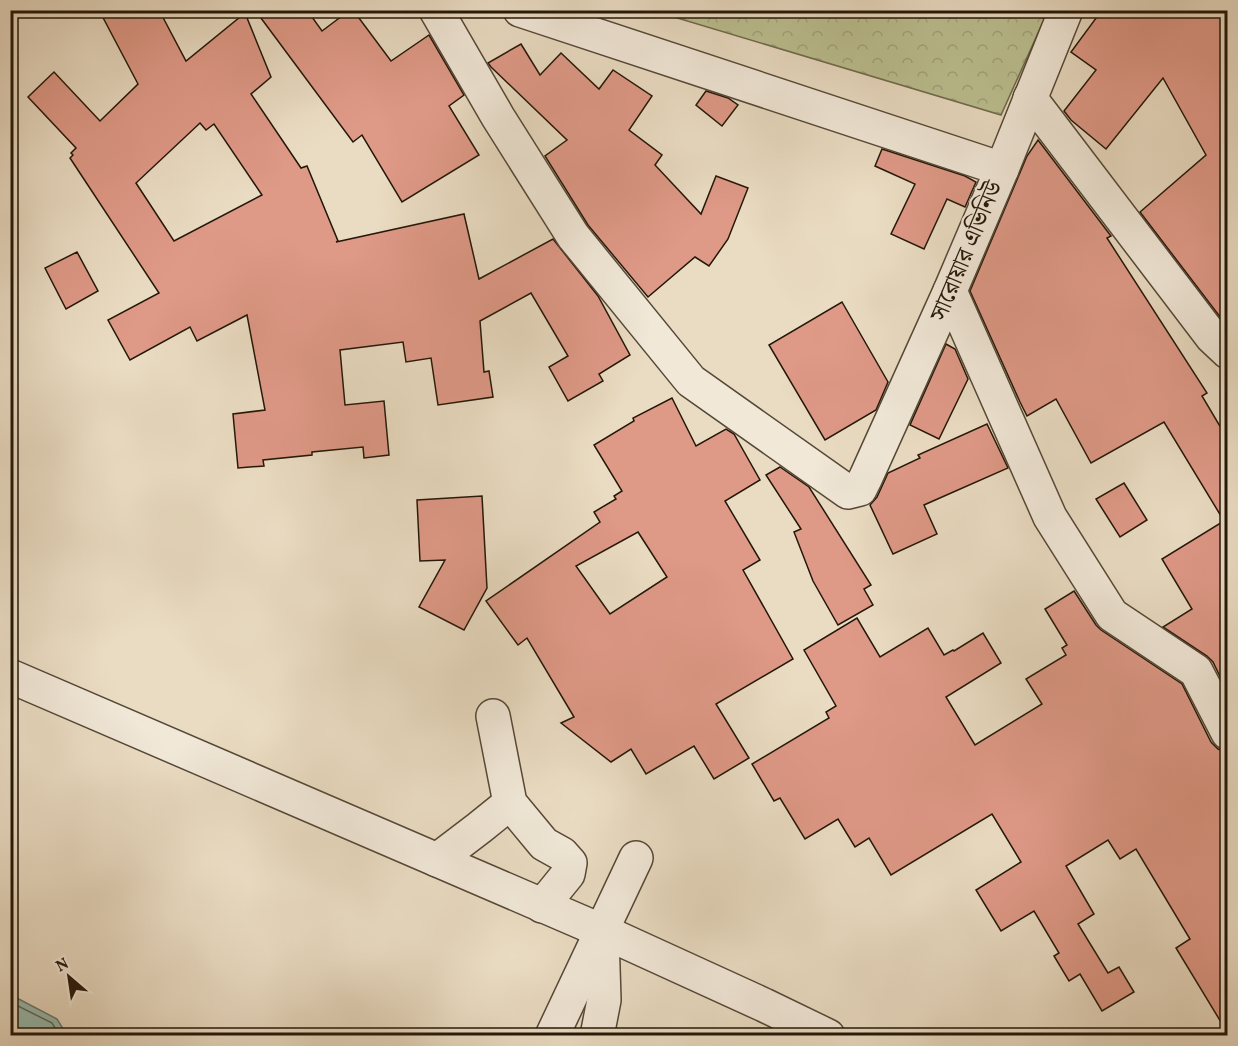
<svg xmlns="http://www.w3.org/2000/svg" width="1238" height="1046" viewBox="0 0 1238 1046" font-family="Vollkorn,'Noto Serif Bengali',serif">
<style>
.park{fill:url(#park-crowns);stroke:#6f6b4c;stroke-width:1.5}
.water{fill:#98bcb0;stroke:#697a6d;stroke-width:1.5}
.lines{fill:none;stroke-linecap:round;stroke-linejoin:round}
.shore{stroke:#5e6a5c;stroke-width:1.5}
.building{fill:#df9987;stroke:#231708;stroke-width:1.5;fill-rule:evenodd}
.minor-casing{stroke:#554837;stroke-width:36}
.minor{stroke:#f1e8d8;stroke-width:33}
.labels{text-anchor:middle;stroke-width:4.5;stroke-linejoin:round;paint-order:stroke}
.street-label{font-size:24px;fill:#231708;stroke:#f1e8d8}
</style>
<defs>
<pattern id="park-crowns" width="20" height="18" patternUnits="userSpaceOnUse" patternTransform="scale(1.5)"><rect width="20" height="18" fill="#bbbf90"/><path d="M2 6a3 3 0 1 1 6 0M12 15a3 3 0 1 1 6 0" fill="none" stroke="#a0a37b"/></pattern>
</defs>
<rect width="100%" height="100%" fill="#eadcc3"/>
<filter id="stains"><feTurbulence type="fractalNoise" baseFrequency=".00333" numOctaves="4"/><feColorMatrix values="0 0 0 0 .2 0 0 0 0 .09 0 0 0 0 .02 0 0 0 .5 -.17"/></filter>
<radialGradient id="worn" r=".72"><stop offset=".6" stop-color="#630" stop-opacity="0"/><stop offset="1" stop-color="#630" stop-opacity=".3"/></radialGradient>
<!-- park -->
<path class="park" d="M654,11H1048L1001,115Z"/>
<!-- water -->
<path class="water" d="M11,995L57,1019L67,1035H11Z"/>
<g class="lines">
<!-- shore -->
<path class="shore" d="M10,1002L52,1023L60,1036"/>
</g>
<!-- building -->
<g class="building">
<path d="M99,10H159L186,61L245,13L271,77L251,94L301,168L307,166L338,241L336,242L464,214L479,279L553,239L598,296L630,355L599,374L603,381L568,401L549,367L568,356L531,293L480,321L484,372L489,371L493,397L438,405L431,358L406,362L403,342L340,350L345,405L384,401L389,455L364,458L363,447L312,452V455L263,460L264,466L238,468L233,414L265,410L247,315L197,341L190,327L130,360L108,320L159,293L70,158L73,155L71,153L76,148L28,97L54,72L100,121L138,84ZM200,123L206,130L214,124L262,195L174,241L136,183Z"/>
<path d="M255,10H307L322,31L350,10H353L391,61L429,35L464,95L449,106L479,155L402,202L362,135L353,142Z"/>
<path d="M1102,10H1227V326L1140,212L1206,155L1163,78L1106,149L1071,120L1064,111L1096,70L1071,52Z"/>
<path d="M521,44L540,75L561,53L599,89L613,70L652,96L629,130L662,155L655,165L701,214L716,176L748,188L728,239L709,266L695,257L648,297L588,225L545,156L567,140L491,67L488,63Z"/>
<path d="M706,91L728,98L738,105L722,126L696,105Z"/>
<path d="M1038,140L1111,236L1107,238L1207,393L1202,396L1227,438V691L1213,662L1207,656L1163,627L1192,609L1162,559L1224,521L1164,422L1091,463L1056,399L1027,416L1020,402L970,291L1027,156Z"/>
<path d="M882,149L965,176L976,182L965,207L947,199L924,249L891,234L915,184L875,166Z"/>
<path d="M77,252L98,291L66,309L45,268Z"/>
<path d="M842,302L888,382L876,410L825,440L769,345Z"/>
<path d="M946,344L955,349L968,379L939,439L910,425Z"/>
<path d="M672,398L696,446L726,429L734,434L760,480L725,501L760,560L743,570L793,659L716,704L749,758L714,779L694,746L646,774L631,749L611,762L561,723L574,717L527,638L518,645L486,601L600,522L594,512L616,499L614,496L622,491L594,445L634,421L633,418ZM638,532L667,577L610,614L576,566Z"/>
<path d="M987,424L1008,468L924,505L937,534L893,554L870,505L877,497L888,473L920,458L918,455Z"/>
<path d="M780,467L809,487L871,585L864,589L873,605L838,625L813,581L794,532L801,529L766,475Z"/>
<path d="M1124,483L1147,520L1120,537L1096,499Z"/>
<path d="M482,496L487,588L464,630L419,607L445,560L420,561L417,500Z"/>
<path d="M1074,591L1096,625L1101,630L1182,684L1211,742L1218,749L1227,752V1032L1176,948L1190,939L1136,849L1120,859L1108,840L1066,866L1094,914L1078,924L1108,973L1119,967L1134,992L1102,1011L1080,974L1069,981L1054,956L1059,953L1034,911L1001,931L976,890L1021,862L992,814L891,875L869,838L855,847L838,819L805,839L780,798L774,801L752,764L829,718L826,712L836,706L804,650L857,618L880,657L928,628L944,655L953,650L954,651L983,633L1001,663L946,697L975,745L1042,704L1026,679L1066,655L1062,648L1067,645L1045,609Z"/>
</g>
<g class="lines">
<defs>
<g id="minor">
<path d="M436,10L498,117L573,236L691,381L848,492L860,489L866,477L950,291L1002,169L1066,10"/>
<path d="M520,10L1002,169"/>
<path d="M1030,98L1212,337L1228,352"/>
<path d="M950,291L1050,517L1112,615L1196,671L1228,733"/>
<path d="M10,676L602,931L764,1005L828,1036"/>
<path d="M493,716L510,803L544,844L562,854L570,863L568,874L542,906"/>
<path d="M437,860L479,828L510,803"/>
<path d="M552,1036L636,858"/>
<path d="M597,1036L604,1000L602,936"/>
</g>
</defs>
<!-- minor casing -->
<use href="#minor" class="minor-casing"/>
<!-- minor -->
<use href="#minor" class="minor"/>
</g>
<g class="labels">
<!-- street labels -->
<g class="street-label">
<text transform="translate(966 251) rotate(-67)" y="8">সারোয়ার এভিনিউ</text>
</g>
</g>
<!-- margin -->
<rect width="1238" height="1046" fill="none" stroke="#eadcc3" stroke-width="36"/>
<rect x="12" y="12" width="1214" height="1022" fill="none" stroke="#231708" stroke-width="3"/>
<rect x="18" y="18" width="1202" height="1010" fill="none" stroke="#231708" stroke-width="1.5"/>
<!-- north arrow -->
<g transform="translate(69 977) rotate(331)" stroke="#f1e8d8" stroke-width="4.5" paint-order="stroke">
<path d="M0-4.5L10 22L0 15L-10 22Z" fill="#231708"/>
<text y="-9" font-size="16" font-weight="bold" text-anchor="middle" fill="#231708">N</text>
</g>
<rect width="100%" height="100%" filter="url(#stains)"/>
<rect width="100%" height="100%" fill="url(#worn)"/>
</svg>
